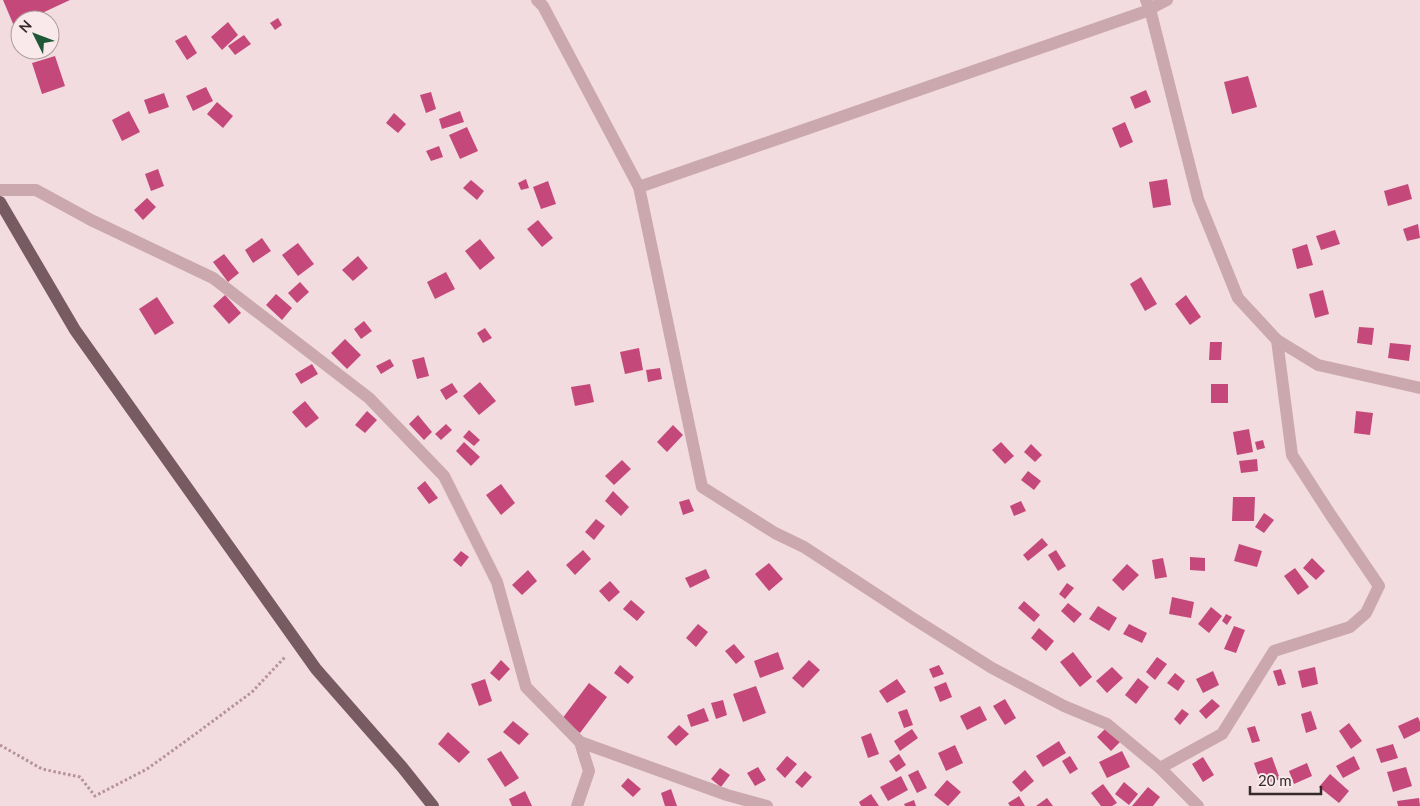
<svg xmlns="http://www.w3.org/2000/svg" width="1420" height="806" viewBox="0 0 1420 806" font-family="Lato,sans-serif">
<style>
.building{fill:#c44879}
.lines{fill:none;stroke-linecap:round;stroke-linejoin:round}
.path{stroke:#b6929a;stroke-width:3;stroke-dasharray:2.5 2.5;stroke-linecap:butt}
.minor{stroke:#caa8ae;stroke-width:12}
.major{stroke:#785a63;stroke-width:12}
</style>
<rect width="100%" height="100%" fill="#f2dcdf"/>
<!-- building -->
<g class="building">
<path d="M3,0H70L27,20H20V23L14,26Z"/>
<path d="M278,18L282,25L275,30L270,23Z"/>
<path d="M228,22L238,35L222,50L211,37Z"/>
<path d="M186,35L197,53L187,60L175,41Z"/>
<path d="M244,35L251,44L235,55L228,46Z"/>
<path d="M55,56L65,86L42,94L32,63Z"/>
<path d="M1248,76L1257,107L1232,114L1224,82Z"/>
<path d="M206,87L213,101L193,111L186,96Z"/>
<path d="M1146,90L1151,102L1135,109L1130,97Z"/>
<path d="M431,92L436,109L426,113L420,95Z"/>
<path d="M164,93L169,107L149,114L144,100Z"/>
<path d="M217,102L233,116L223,128L207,114Z"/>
<path d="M129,111L140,132L122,141L112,120Z"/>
<path d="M460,111L464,122L442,129L439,119Z"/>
<path d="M394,113L406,124L398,133L386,123Z"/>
<path d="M1125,122L1133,142L1120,148L1112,128Z"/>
<path d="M467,127L478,151L460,159L449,135Z"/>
<path d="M439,146L443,157L431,161L426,151Z"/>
<path d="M158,169L164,186L151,191L145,174Z"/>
<path d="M526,179L529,188L521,190L518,183Z"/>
<path d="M1167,179L1171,205L1153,208L1149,182Z"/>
<path d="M471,180L484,191L477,200L463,188Z"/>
<path d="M548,181L556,204L541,209L533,187Z"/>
<path d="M1408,184L1412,199L1388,206L1384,191Z"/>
<path d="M147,198L156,207L143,220L134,210Z"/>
<path d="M538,220L553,238L542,247L527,229Z"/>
<path d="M1418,224L1420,238L1407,241L1403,229Z"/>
<path d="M1335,230L1340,244L1321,250L1316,236Z"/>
<path d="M262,238L271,251L253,263L245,250Z"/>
<path d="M480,239L495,258L480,270L465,251Z"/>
<path d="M298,243L314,264L298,276L282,255Z"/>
<path d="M1307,244L1313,265L1297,269L1292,249Z"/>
<path d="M224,254L239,273L228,282L213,262Z"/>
<path d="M358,256L368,268L353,281L342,270Z"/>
<path d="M446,272L455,289L435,299L427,282Z"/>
<path d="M1141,277L1157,304L1145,311L1130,284Z"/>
<path d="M300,282L309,292L297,303L288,293Z"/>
<path d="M1323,290L1329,314L1315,318L1309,294Z"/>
<path d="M276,294L292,308L282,320L266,305Z"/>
<path d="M225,295L241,313L229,324L213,306Z"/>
<path d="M1186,295L1201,317L1190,325L1175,304Z"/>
<path d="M157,297L174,323L155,335L139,309Z"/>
<path d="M364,321L372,331L361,339L354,329Z"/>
<path d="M1359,327L1374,328L1372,345L1357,343Z"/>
<path d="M485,328L492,338L483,343L477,333Z"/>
<path d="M345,339L361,355L347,369L331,353Z"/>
<path d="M1210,342H1222L1221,360H1209Z"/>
<path d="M1390,343L1411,345L1409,361L1388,358Z"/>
<path d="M639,348L643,370L625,374L620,352Z"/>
<path d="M424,357L429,376L417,379L412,360Z"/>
<path d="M390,359L394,366L381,374L376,366Z"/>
<path d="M312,364L318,374L301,384L295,374Z"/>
<path d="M660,368L662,379L648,382L646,370Z"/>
<path d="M480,382L496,401L479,415L463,396Z"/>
<path d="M452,383L458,392L446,400L440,390Z"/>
<path d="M590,384L594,402L575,406L571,387Z"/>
<rect x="1211" y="384" width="17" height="19"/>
<path d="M305,401L319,418L306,428L292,412Z"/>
<path d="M367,411L377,420L365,433L355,425Z"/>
<path d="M1356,411L1373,413L1370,435L1354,433Z"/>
<path d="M418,415L432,432L424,440L409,424Z"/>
<path d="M446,424L452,430L441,440L435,434Z"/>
<path d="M673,425L683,435L667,452L657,442Z"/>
<path d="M1249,429L1253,452L1237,455L1233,432Z"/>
<path d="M469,430L480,440L474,446L463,437Z"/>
<path d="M1263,440L1265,448L1257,450L1255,442Z"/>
<path d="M464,442L480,457L471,466L456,451Z"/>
<path d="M1001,442L1014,456L1005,464L992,450Z"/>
<path d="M1031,444L1042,455L1035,462L1024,452Z"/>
<path d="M1257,459L1258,471L1241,473L1239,461Z"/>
<path d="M622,460L631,469L614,485L605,476Z"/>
<path d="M1028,471L1041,481L1034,490L1021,480Z"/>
<path d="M425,481L438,498L429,504L417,488Z"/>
<path d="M501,484L515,503L501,515L486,495Z"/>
<path d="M613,491L629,507L621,516L605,501Z"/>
<path d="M1233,497H1255L1254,521H1232Z"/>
<path d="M689,499L694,511L683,515L679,502Z"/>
<path d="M1021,501L1026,511L1014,516L1010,506Z"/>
<path d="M1264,513L1274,520L1264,533L1255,527Z"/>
<path d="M596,519L605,526L594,540L585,532Z"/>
<path d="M1042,538L1048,545L1028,561L1023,555Z"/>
<path d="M1239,544L1262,551L1257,567L1234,561Z"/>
<path d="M583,550L591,559L575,575L566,565Z"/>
<path d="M1056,550L1066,566L1058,571L1048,555Z"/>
<path d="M461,551L469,557L461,567L453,560Z"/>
<path d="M1190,557L1205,558V571L1190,570Z"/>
<path d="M1163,558L1167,577L1155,579L1152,560Z"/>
<path d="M1312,558L1325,571L1316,580L1303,568Z"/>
<path d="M769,563L783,579L769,591L755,574Z"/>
<path d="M1127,564L1139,575L1123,591L1112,580Z"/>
<path d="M1295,568L1309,587L1298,595L1284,576Z"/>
<path d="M706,569L710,578L690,588L685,578Z"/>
<path d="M528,570L537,581L522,595L512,585Z"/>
<path d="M610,581L620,592L609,602L599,591Z"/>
<path d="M1067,583L1074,588L1065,599L1059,594Z"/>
<path d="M1172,597L1194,602L1191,618L1169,614Z"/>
<path d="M631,600L645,612L637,621L623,609Z"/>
<path d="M1024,601L1040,615L1034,622L1018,608Z"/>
<path d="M1068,603L1082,614L1074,623L1061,611Z"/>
<path d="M1098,606L1117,618L1109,631L1089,619Z"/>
<path d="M1211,607L1222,616L1209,633L1198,624Z"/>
<path d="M1226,614L1232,617L1227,625L1222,621Z"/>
<path d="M698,624L708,632L696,647L686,638Z"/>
<path d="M1129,624L1147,633L1142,643L1123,634Z"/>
<path d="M1234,626L1245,630L1236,653L1224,649Z"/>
<path d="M1039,628L1054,641L1046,651L1031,638Z"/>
<path d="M734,644L745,657L736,664L725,651Z"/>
<path d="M778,652L784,669L760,678L754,661Z"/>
<path d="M1073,652L1092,677L1080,687L1060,662Z"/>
<path d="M1157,657L1167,664L1155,680L1146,672Z"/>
<path d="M501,660L510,669L499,681L490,673Z"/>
<path d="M809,660L820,670L803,688L792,678Z"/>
<path d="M620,665L634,677L628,684L614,673Z"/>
<path d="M939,665L944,674L933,678L929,669Z"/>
<path d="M1112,667L1123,678L1107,693L1096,681Z"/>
<path d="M1315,667L1318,684L1302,688L1298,671Z"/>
<path d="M1281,669L1286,684L1278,686L1273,671Z"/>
<path d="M1213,671L1219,685L1203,693L1196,679Z"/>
<path d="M1175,673L1185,681L1178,691L1167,683Z"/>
<path d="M1138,678L1149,687L1136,704L1125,695Z"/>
<path d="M485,679L492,701L479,706L471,684Z"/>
<path d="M897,679L906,692L887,703L879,691Z"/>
<path d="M946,682L952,697L940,702L934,687Z"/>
<path d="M589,683L607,697L580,733L562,719Z"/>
<path d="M756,686L766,713L743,722L733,694Z"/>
<path d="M1005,699L1016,718L1005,725L993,706Z"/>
<path d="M1212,699L1220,706L1206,719L1199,711Z"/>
<path d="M723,700L727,715L716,719L711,703Z"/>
<path d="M980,706L987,720L967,730L960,716Z"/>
<path d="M704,708L709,721L691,727L687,715Z"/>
<path d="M907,709L913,725L904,728L898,712Z"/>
<path d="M1182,709L1189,714L1180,725L1174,719Z"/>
<path d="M1311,711L1317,729L1306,733L1301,714Z"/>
<path d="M1418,717L1420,722V731L1404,739L1398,726Z"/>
<path d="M513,721L529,734L519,745L503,732Z"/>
<path d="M1349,723L1362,741L1351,749L1339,731Z"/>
<path d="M679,725L689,734L676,746L667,737Z"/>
<path d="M1255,726L1260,741L1252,743L1247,728Z"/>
<path d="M1106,728L1121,741L1111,751L1097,737Z"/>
<path d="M912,729L918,738L900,751L894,741Z"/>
<path d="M448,732L470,752L459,763L438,744Z"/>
<path d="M871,733L879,754L868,758L861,737Z"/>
<path d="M1059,741L1066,753L1043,767L1036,756Z"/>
<path d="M1393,744L1398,758L1381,763L1376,749Z"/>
<path d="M955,745L963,763L946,771L938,753Z"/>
<path d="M501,751L519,778L505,787L487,759Z"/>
<path d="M1122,751L1130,767L1107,778L1099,762Z"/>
<path d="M899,754L906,765L896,772L889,761Z"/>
<path d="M787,756L797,764L785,778L776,769Z"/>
<path d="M1070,756L1078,769L1070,774L1062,761Z"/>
<path d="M1354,756L1360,769L1343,778L1336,766Z"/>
<path d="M1203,757L1214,775L1203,782L1192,764Z"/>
<path d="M1272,757L1280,779L1262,786L1254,763Z"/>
<path d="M1307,763L1312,776L1294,784L1289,771Z"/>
<path d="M758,767L766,780L755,786L747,773Z"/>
<path d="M1406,767L1412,786L1393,792L1387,772Z"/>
<path d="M720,768L730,775L721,787L711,779Z"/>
<path d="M918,770L927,788L917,793L908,775Z"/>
<path d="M1025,770L1034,781L1021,792L1012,782Z"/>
<path d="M805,771L812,777L802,788L795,782Z"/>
<path d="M1330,774L1349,791L1339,803L1319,787Z"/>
<path d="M901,776L908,790L888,801L880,787Z"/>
<path d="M628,778L641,789L633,797L621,786Z"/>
<path d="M947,780L961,792L948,806L934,795Z"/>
<path d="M1124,782L1138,794L1129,805L1115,794Z"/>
<path d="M1103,784L1117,803L1112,806H1101L1091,793Z"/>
<path d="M1148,787L1160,797L1153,806H1132Z"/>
<path d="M671,789L677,806H665L661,793Z"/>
<path d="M525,791L532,806H512L509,799Z"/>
<path d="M871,794L879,806H861L859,802Z"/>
<path d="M1019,796L1025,806H1010L1008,803Z"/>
<path d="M1047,798L1053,806H1036Z"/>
<path d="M1419,798L1420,806H1398L1397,801Z"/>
<path d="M914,800L916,806H905L904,804Z"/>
</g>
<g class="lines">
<!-- path -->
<path class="path" d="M0,745L42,769L80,777L95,796L147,769L190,738L252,692L285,657"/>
<!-- minor -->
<g class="minor">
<path d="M537,0L543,6L639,187L702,487L775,533L804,547L914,619L992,668L1064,706L1107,724L1160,768L1198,806"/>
<path d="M1146,0L1150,9L1198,199L1238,298L1277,340L1318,365L1420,388"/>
<path d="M639,187L1144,12L1167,0"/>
<path d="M0,190H36L91,220L213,278L369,398L444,476L497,582L526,687L580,742L727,795L767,806"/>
<path d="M1160,768L1222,734L1274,651L1350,627L1366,613L1379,586L1330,514L1292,455L1277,340"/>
<path d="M577,806L589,771L580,742"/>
</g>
<!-- major -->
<path class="major" d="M0,202L75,330L316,669L402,767L433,806"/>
</g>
<!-- north arrow -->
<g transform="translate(35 35) rotate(312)"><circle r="24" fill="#f9e9ea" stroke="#ab9c9e"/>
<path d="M0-4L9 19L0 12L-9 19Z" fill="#1e5837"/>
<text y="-8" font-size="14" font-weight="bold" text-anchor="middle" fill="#37282d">N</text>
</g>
<!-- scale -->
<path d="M1250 786v8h71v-8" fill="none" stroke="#37282d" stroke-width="2.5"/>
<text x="1258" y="786" font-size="15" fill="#37282d" stroke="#f9e9ea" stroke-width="4" paint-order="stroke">20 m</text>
</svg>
